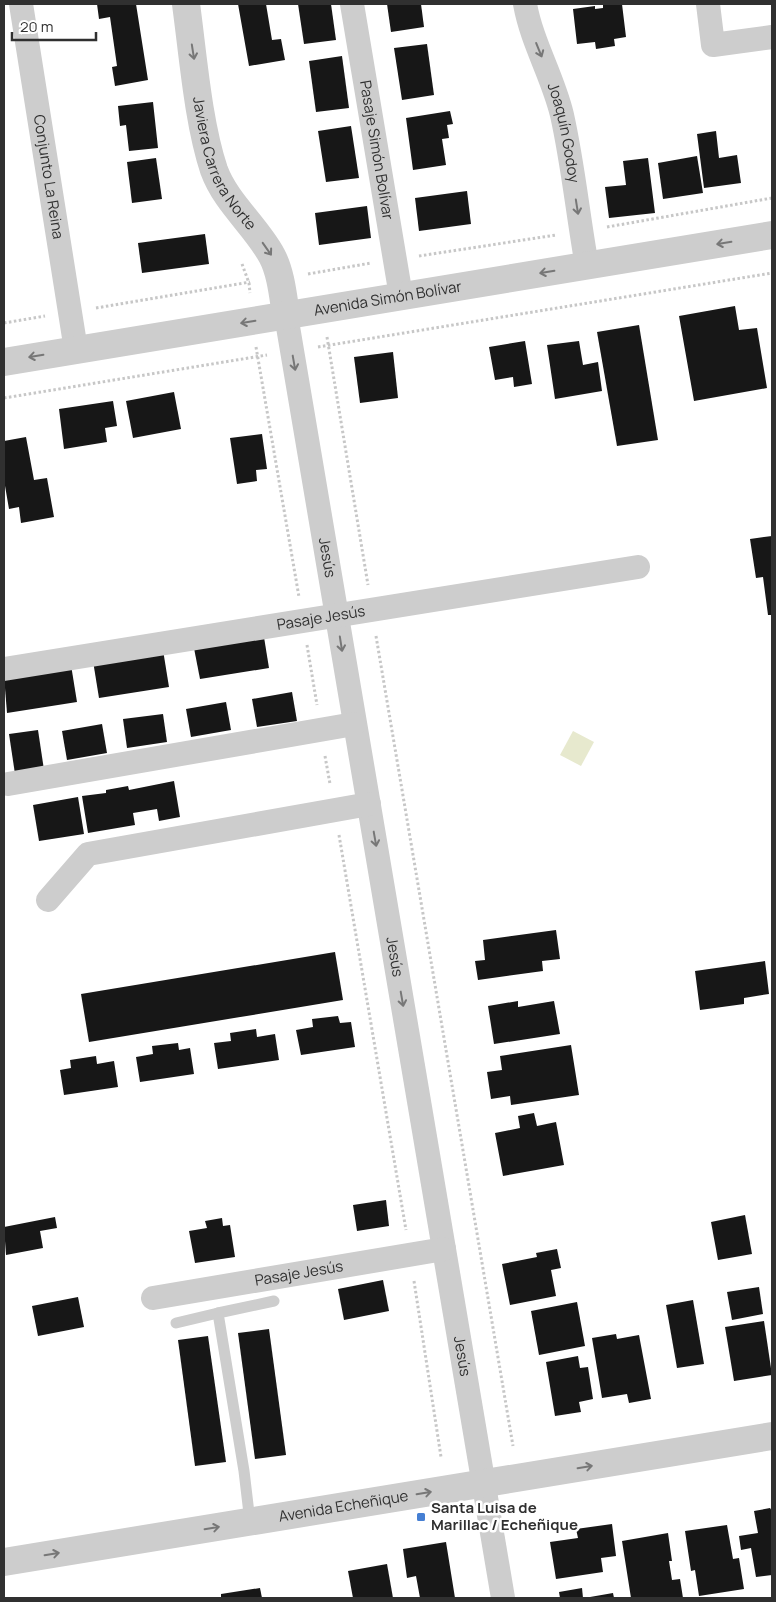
<svg xmlns="http://www.w3.org/2000/svg" width="776" height="1602" viewBox="0 0 776 1602" font-family="Manrope,sans-serif">
<style>
.water{fill:#e7e9ce}
.building{fill:#171717}
.lines{fill:none;stroke-linecap:round;stroke-linejoin:round}
.path{stroke:#c7c7c7;stroke-width:3;stroke-dasharray:2.5 2.5;stroke-linecap:butt}
.service{stroke:#cdcdcd;stroke-width:11}
.minor{stroke:#cdcdcd;stroke-width:24}
.tertiary{stroke:#cdcdcd;stroke-width:28}
.oneway{stroke:#777}
.poi-dot{fill:#467fd3;stroke:#fff;stroke-width:2}
.labels{text-anchor:middle;stroke-width:5;stroke-linejoin:round;paint-order:stroke}
.street-label{font-size:15px;fill:#303030;stroke:#fff}
.poi-label{font-size:15px;font-weight:bold;fill:#303030;stroke:#fff;text-anchor:start}
</style>
<rect width="100%" height="100%" fill="#fff"/>
<!-- water -->
<path class="water" d="M573,731L594,742L581,766L560,755Z"/>
<!-- building -->
<g class="building">
<path d="M97,4H136L148,80L115,86L112,67L117,66L110,17L99,19Z"/>
<path d="M238,4H266L272,40L281,39L285,60L249,66Z"/>
<path d="M298,4H331L336,40L304,44Z"/>
<path d="M387,4H421L424,27L391,32Z"/>
<path d="M622,4L626,37L614,39L615,46L596,49L595,42L577,44L573,9L595,6V9L603,8V5Z"/>
<path d="M427,44L434,95L402,100L394,48Z"/>
<path d="M342,56L349,108L316,112L309,61Z"/>
<path d="M153,102L158,148L129,151L126,125L120,126L118,106Z"/>
<path d="M450,111L453,124L447,125L449,138L442,139L446,165L413,170L406,118Z"/>
<path d="M351,126L359,178L326,182L318,131Z"/>
<path d="M716,131L719,158L737,155L741,183L704,188L697,134Z"/>
<path d="M697,156L703,193L663,199L658,163Z"/>
<path d="M156,158L162,199L132,203L127,162Z"/>
<path d="M648,158L655,213L609,218L605,187L626,185L623,161Z"/>
<path d="M467,191L471,224L419,231L415,198Z"/>
<path d="M367,206L371,238L319,245L315,213Z"/>
<path d="M205,234L209,264L142,273L138,243Z"/>
<path d="M735,306L739,330L757,328L767,388L694,401L679,316Z"/>
<path d="M639,325L658,440L617,446L597,332Z"/>
<path d="M525,341L532,384L514,387L513,377L495,380L489,347Z"/>
<path d="M579,341L583,365L598,362L602,391L555,399L547,345Z"/>
<path d="M393,352L398,398L360,403L354,357Z"/>
<path d="M174,392L181,429L133,438L126,401Z"/>
<path d="M113,401L117,426L105,428L107,442L64,449L59,409Z"/>
<path d="M262,434L267,469L256,470L257,481L237,484L230,438Z"/>
<path d="M26,437L34,480L47,478L54,517L21,523L19,507L9,509L4,480V441Z"/>
<path d="M772,536V615H768L763,577L756,578L750,539Z"/>
<path d="M263,631L269,668L200,679L193,643Z"/>
<path d="M163,650L169,687L99,698L93,661Z"/>
<path d="M71,665L77,702L7,713L4,676Z"/>
<path d="M292,692L297,721L257,727L252,699Z"/>
<path d="M226,702L231,730L191,737L186,709Z"/>
<path d="M163,714L167,742L127,748L123,719Z"/>
<path d="M102,724L107,753L67,760L62,731Z"/>
<path d="M38,730L44,770L15,774L9,734Z"/>
<path d="M174,781L180,817L159,821L157,809L133,813L135,825L88,833L82,796L106,793V790L128,786L129,790Z"/>
<path d="M78,797L84,834L39,841L33,805Z"/>
<path d="M556,930L560,959L542,961L543,971L478,980L475,961L485,960L483,940Z"/>
<path d="M335,952L343,1000L89,1042L81,994Z"/>
<path d="M765,961L769,994L744,998V1004L700,1010L695,971Z"/>
<path d="M518,1001V1007L554,1001L560,1034L494,1044L488,1006Z"/>
<path d="M338,1016L340,1023L351,1022L355,1047L301,1055L296,1030L313,1027L312,1019Z"/>
<path d="M256,1029L257,1037L275,1034L279,1060L218,1069L214,1043L231,1041L230,1033Z"/>
<path d="M178,1043L179,1050L190,1048L194,1074L140,1082L136,1057L153,1054L152,1046Z"/>
<path d="M571,1045L579,1095L511,1105L510,1096L491,1099L487,1072L502,1070L500,1056Z"/>
<path d="M96,1056L97,1064L114,1061L118,1087L64,1095L60,1070L71,1068L70,1060Z"/>
<path d="M534,1113L537,1126L556,1122L564,1165L503,1176L495,1133L520,1128L518,1116Z"/>
<path d="M386,1200L389,1226L357,1231L353,1205Z"/>
<path d="M745,1215L752,1254L718,1260L711,1222Z"/>
<path d="M55,1217L57,1228L40,1231L43,1248L6,1255L4,1227Z"/>
<path d="M222,1218L223,1226L230,1225L235,1257L195,1263L189,1231L207,1228L205,1221Z"/>
<path d="M557,1249L561,1268L551,1270L556,1296L510,1305L502,1264L537,1257L536,1253Z"/>
<path d="M383,1280L389,1311L344,1320L338,1289Z"/>
<path d="M759,1287L763,1314L732,1320L727,1292Z"/>
<path d="M78,1297L84,1327L38,1336L32,1306Z"/>
<path d="M693,1300L704,1364L677,1368L666,1305Z"/>
<path d="M577,1302L585,1346L539,1355L531,1311Z"/>
<path d="M764,1321L772,1375L734,1381L725,1327Z"/>
<path d="M269,1329L286,1455L255,1459L238,1333Z"/>
<path d="M616,1334L617,1339L639,1335L651,1399L629,1403L627,1394L602,1398L592,1338Z"/>
<path d="M208,1336L226,1462L195,1466L178,1340Z"/>
<path d="M578,1356L580,1368L588,1367L593,1399L579,1402L581,1412L555,1416L546,1362Z"/>
<path d="M770,1508L772,1511V1575L756,1577L751,1548L741,1550L739,1536L758,1533L754,1511Z"/>
<path d="M612,1524L616,1556L601,1558L603,1572L556,1579L550,1542L578,1538L576,1529Z"/>
<path d="M727,1525L733,1559L739,1558L744,1589L699,1596L695,1570L691,1571L685,1531Z"/>
<path d="M668,1533L672,1561H669L672,1580L680,1579L683,1598H631L622,1541Z"/>
<path d="M446,1542L455,1598H420L416,1576L407,1578L403,1549Z"/>
<path d="M387,1564L393,1598H353L348,1571Z"/>
<path d="M260,1588L262,1598H221V1594Z"/>
<path d="M582,1588L583,1598H560L559,1592Z"/>
<path d="M613,1593L614,1598H590V1597Z"/>
</g>
<g class="lines">
<!-- path -->
<g class="path">
<path d="M607,227L772,198"/>
<path d="M419,256L556,235"/>
<path d="M242,264L249,283L250,293"/>
<path d="M308,274L371,263"/>
<path d="M96,308L250,282"/>
<path d="M4,323L45,316"/>
<path d="M327,337L368,585"/>
<path d="M256,347L299,597"/>
<path d="M318,347L772,273"/>
<path d="M4,398L267,355"/>
<path d="M376,636L513,1446"/>
<path d="M307,645L317,705"/>
<path d="M325,756L330,784"/>
<path d="M339,835L406,1230"/>
<path d="M414,1281L441,1457"/>
</g>
<!-- service -->
<g class="service">
<path d="M176,1323L218,1313"/>
<path d="M250,1522L244,1471L218,1313L274,1301"/>
</g>
<!-- minor -->
<g class="minor">
<path id="s1" d="M21,4L76,350"/>
<path id="s2" d="M352,4L401,296"/>
<path id="s3" d="M525,4C532,43 553,77 562,115C573,164 578,216 587,266"/>
<path d="M708,4L713,45L772,37"/>
<path id="s4" d="M286,315L503,1598"/>
<path id="s5" d="M4,669L638,567"/>
<path d="M8,784L354,724"/>
<path d="M48,900L88,854L369,804"/>
<path id="s6" d="M153,1298L444,1249"/>
</g>
<!-- tertiary -->
<g class="tertiary">
<path id="s7" d="M186,4C193,55 198,122 214,170C226,203 256,226 272,256C281,273 283,296 286,315"/>
<path id="s8" d="M4,362L772,235"/>
<path id="s9" d="M4,1562L772,1436"/>
</g>
</g>
<!-- one-way arrows -->
<defs><path id="oneway-shaft" d="M-6 0H5M1.5-3L5.5 0L1.5 3" fill="none" stroke-width="1.6" stroke-linecap="round" stroke-linejoin="round" transform="scale(1.25)"/></defs>
<g class="oneway">
<use href="#oneway-shaft" transform="translate(539 50) rotate(68)"/>
<use href="#oneway-shaft" transform="translate(193 52) rotate(81)"/>
<use href="#oneway-shaft" transform="translate(577 207) rotate(81)"/>
<use href="#oneway-shaft" transform="translate(724 243) rotate(171)"/>
<use href="#oneway-shaft" transform="translate(267 249) rotate(55)"/>
<use href="#oneway-shaft" transform="translate(547 272) rotate(171)"/>
<use href="#oneway-shaft" transform="translate(248 322) rotate(171)"/>
<use href="#oneway-shaft" transform="translate(36 356) rotate(171)"/>
<use href="#oneway-shaft" transform="translate(294 363) rotate(80)"/>
<use href="#oneway-shaft" transform="translate(341 644) rotate(81)"/>
<use href="#oneway-shaft" transform="translate(375 839) rotate(80)"/>
<use href="#oneway-shaft" transform="translate(402 999) rotate(80)"/>
<use href="#oneway-shaft" transform="translate(585 1467) rotate(-9)"/>
<use href="#oneway-shaft" transform="translate(424 1493) rotate(-9)"/>
<use href="#oneway-shaft" transform="translate(212 1528) rotate(-9)"/>
<use href="#oneway-shaft" transform="translate(52 1554) rotate(-9)"/>
</g>
<!-- markers -->
<rect class="poi-dot" x="416" y="1512" width="10" height="10" rx="2.5"/>
<g class="labels">
<!-- street labels -->
<g class="street-label">
<text dy="5" stroke="none"><textPath href="#s3" startOffset="135">Joaquín Godoy</textPath></text>
<text dy="5" stroke="none"><textPath href="#s2" startOffset="148">Pasaje Simón Bolívar</textPath></text>
<text dy="5" stroke="none"><textPath href="#s7" startOffset="166">Javiera Carrera Norte</textPath></text>
<text dy="5" stroke="none"><textPath href="#s1" startOffset="175">Conjunto La Reina</textPath></text>
<text dy="5" stroke="none"><textPath href="#s8" startOffset="389">Avenida Simón Bolívar</textPath></text>
<text dy="5" stroke="none"><textPath href="#s4" startOffset="246">Jesús</textPath></text>
<text dy="5" stroke="none"><textPath href="#s5" startOffset="321">Pasaje Jesús</textPath></text>
<text dy="5" stroke="none"><textPath href="#s4" startOffset="651">Jesús</textPath></text>
<text dy="5" stroke="none"><textPath href="#s6" startOffset="148">Pasaje Jesús</textPath></text>
<text dy="5" stroke="none"><textPath href="#s4" startOffset="1056">Jesús</textPath></text>
<text dy="5" stroke="none"><textPath href="#s9" startOffset="344">Avenida Echeñique</textPath></text>
</g>
<!-- poi labels -->
<g class="poi-label">
<text x="431" y="1513">Santa Luisa de<tspan x="431" dy="17">Marillac / Echeñique</tspan></text>
</g>
</g>
<!-- border -->
<rect width="776" height="1602" fill="none" stroke="#303030" stroke-width="10"/>
<!-- scale -->
<path d="M12 32v8h84v-8" fill="none" stroke="#303030" stroke-width="2.5"/>
<text x="20" y="32" font-size="15" fill="#303030" stroke="#ffffff" stroke-width="4" paint-order="stroke">20 m</text>
</svg>
